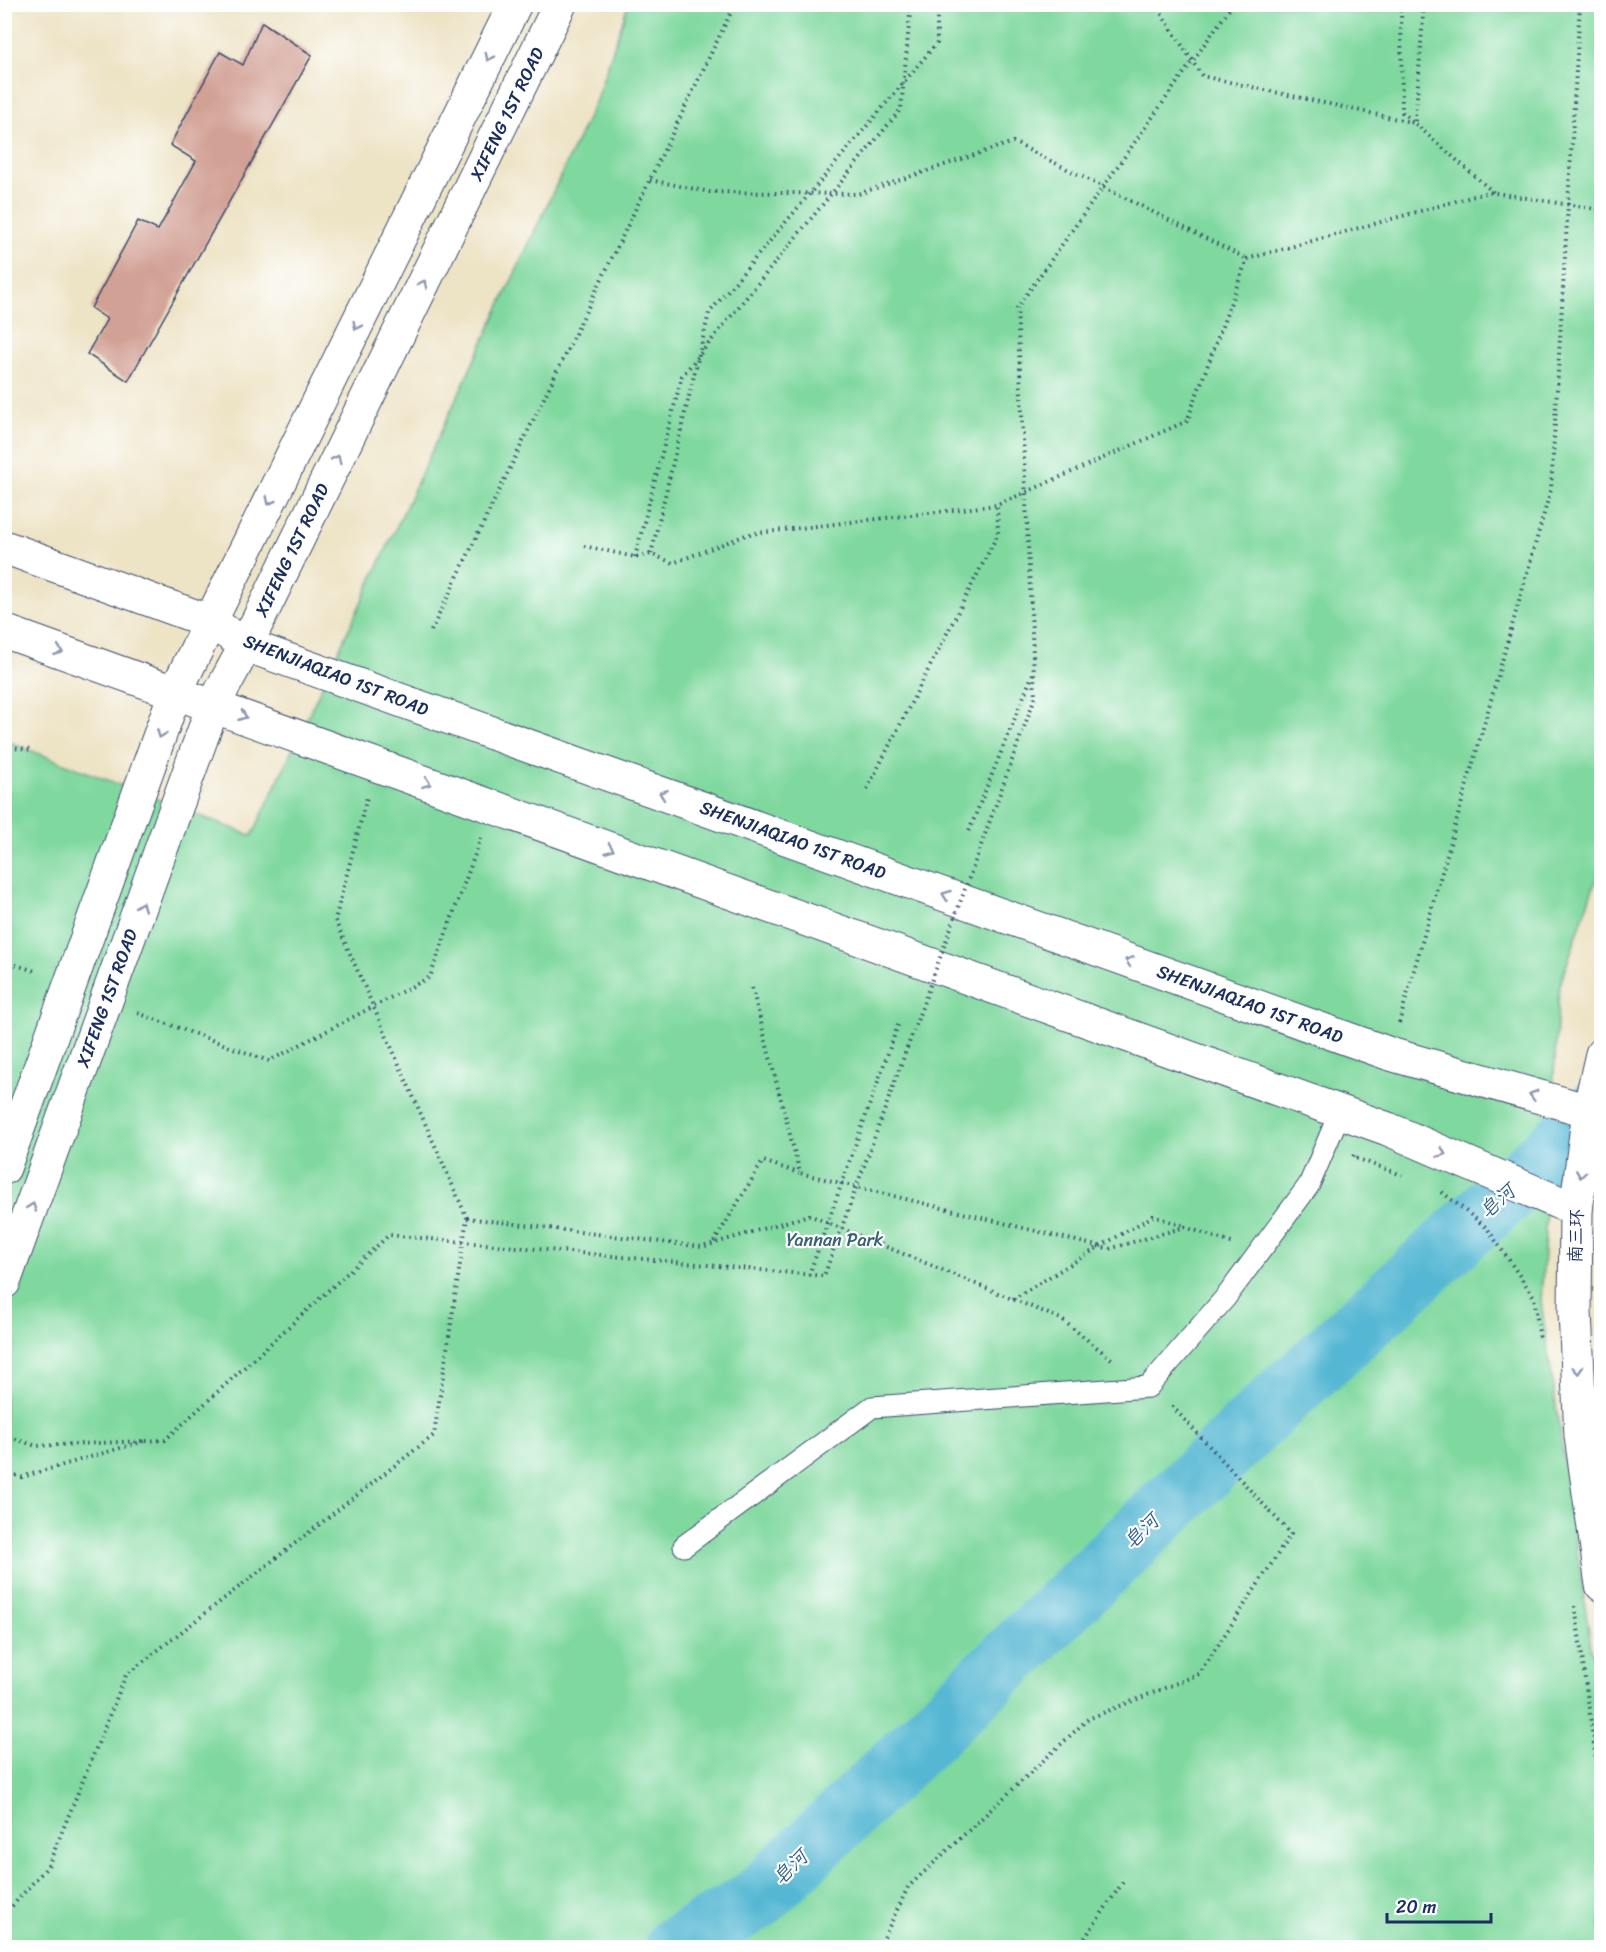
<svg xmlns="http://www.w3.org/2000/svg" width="1606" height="1952" viewBox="0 0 1606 1952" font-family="Sriracha,'LXGW WenKai TC',sans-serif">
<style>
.green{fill:#7fd89e;stroke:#4d847e;stroke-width:1.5}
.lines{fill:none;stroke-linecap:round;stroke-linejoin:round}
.river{stroke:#54b7d3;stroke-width:62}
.building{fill:#d2a195}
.lane-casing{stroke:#3a4a6d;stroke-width:23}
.secondary-casing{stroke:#3a4a6d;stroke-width:35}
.highway-casing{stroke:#3a4a6d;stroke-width:35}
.path{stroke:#3a4a6d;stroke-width:4;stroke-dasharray:1.5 4.5;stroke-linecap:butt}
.lane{stroke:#fff;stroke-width:21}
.secondary{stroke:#fff;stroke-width:33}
.highway{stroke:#fff;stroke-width:33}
.path-bridge{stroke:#3a4a6d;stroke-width:4;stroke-dasharray:1.5 4.5;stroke-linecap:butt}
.oneway{stroke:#8d97ae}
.labels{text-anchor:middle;stroke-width:4.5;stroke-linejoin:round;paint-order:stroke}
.street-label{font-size:18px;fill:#1b2f5e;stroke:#fff}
.park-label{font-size:18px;fill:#396271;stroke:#fff}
.water-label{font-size:20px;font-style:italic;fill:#2f5f87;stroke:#fff}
</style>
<rect width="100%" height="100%" fill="#fff"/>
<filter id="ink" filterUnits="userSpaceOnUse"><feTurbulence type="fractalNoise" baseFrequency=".0167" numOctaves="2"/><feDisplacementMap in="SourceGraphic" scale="12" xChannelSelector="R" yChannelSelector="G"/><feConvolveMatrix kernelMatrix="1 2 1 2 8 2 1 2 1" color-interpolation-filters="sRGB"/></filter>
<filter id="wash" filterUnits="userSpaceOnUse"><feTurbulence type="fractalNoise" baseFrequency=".008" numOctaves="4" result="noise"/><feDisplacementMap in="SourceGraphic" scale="24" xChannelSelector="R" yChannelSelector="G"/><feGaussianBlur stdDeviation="1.35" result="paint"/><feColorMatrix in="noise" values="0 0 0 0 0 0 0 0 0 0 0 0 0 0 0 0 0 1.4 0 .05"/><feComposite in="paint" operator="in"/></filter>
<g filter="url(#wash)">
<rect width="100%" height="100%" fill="#ede3c5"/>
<!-- green -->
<path class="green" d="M628,5H1601L1602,862L1559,987L1541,1302L1601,1716V1947H5L4,740L252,836L596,100Z"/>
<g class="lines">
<!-- river -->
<path class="river" d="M675,1948L756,1900L1284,1395L1602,1106"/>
</g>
<g id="blocks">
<!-- building -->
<path class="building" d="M262,22L312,55L128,381L87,354L107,319L91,308L138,221L158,230L196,161L170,145L220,52L243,65Z"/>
</g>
</g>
<g filter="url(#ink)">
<use href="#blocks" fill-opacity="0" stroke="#3a4a6d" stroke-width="1.5"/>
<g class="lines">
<defs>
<path id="lane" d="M684,1546L872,1407L1148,1387L1226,1297L1309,1185L1340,1112"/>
<g id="secondary">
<path d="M4,547L211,622L246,645L1390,1054L1589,1111"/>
<path d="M4,631L1388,1129L1576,1210"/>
<path d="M4,1168L175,693L515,4"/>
<path d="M4,1282L213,706L246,645L560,4"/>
</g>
<path id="highway" d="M1602,1054L1589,1111L1576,1210L1575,1312L1581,1436L1602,1585"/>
</defs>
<!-- lane casing -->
<use href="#lane" class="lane-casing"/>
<!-- secondary casing -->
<use href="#secondary" class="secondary-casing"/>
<!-- highway casing -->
<use href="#highway" class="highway-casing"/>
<!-- path -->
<g class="path">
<path d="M1155,4L1202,76L1415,123L1424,4"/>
<path d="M1401,4L1402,112L1494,193"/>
<path d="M650,180L710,192L858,194L1013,142L1247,259"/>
<path d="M584,546L635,557L651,554L673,563L749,534L997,505"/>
<path d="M651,554L709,313L937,43V4"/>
<path d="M635,557L682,376L901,109L911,4"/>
<path d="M431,631L735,4"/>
<path d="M4,747L32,750"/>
<path d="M867,789L998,534L997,505L1187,421L1247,259L1489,192L1602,210"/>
<path d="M969,831L1034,671"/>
<path d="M4,961L38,972"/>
<path d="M752,988L800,1173L1109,1249L1185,1227L1232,1243"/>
<path d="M138,1013L269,1061L430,977L481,838"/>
<path d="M1399,1023L1551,489L1580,4"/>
<path d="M1354,1155L1353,1157L1402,1175"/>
<path d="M1442,1192L1487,1228L1534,1297L1540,1340"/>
<path d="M467,1218L702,1247L809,1215L1061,1319L1114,1361"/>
<path d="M714,1242L763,1161L799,1173"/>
<path d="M1013,1299L1099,1247L1153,1216L1184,1226"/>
<path d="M4,1472L22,1477L148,1440"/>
<path d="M1575,1606L1602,1803"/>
<path d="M4,1915L48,1866L126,1675L434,1435L467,1218L335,920L367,797"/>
<path d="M879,1948L908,1887L1088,1719L1199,1674L1291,1534L1170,1404"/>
<path d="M1078,1948L1123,1882"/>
</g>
<!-- lane -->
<use href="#lane" class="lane"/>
<!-- secondary -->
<use href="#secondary" class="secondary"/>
<!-- highway -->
<use href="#highway" class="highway"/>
<!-- path-bridge -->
<g class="path-bridge">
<path d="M809,1275L898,1025"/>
<path d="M4,1435L36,1446L165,1440L389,1235L824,1276L1035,697L1017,308L1233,4"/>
</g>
</g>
<!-- one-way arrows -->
<defs><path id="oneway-chevron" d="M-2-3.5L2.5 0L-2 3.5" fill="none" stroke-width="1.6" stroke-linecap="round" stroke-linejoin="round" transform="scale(1.5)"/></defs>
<g class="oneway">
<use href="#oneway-chevron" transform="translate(489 57) rotate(116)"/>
<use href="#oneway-chevron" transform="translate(423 284) rotate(-64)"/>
<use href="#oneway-chevron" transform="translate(357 326) rotate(116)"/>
<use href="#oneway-chevron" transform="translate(337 459) rotate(-64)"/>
<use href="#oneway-chevron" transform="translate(270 501) rotate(116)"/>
<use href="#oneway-chevron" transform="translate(59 651) rotate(20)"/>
<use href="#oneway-chevron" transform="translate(243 716) rotate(20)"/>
<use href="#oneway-chevron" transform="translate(161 734) rotate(110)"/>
<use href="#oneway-chevron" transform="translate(427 783) rotate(20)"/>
<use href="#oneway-chevron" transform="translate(663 794) rotate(-160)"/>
<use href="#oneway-chevron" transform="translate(610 849) rotate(20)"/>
<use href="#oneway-chevron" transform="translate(946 895) rotate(-160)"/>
<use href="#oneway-chevron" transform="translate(141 906) rotate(-70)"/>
<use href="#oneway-chevron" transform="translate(1129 961) rotate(-160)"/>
<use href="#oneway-chevron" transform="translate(1533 1095) rotate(-164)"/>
<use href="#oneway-chevron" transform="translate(1442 1153) rotate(24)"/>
<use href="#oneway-chevron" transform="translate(1581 1174) rotate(98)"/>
<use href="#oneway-chevron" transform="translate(32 1207) rotate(-70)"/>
<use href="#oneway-chevron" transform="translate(1578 1370) rotate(87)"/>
</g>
</g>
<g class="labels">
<!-- street labels -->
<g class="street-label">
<text transform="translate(507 114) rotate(-64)" y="6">XIFENG 1ST ROAD</text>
<text transform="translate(292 550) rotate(-64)" y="6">XIFENG 1ST ROAD</text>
<text transform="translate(336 675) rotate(21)" y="6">SHENJIAQIAO 1ST ROAD</text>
<text transform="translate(793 840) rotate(20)" y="6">SHENJIAQIAO 1ST ROAD</text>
<text transform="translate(107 998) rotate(-70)" y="6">XIFENG 1ST ROAD</text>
<text transform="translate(1250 1004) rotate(20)" y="6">SHENJIAQIAO 1ST ROAD</text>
<text transform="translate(1576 1236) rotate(-88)" y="6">南三环</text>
</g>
<!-- park labels -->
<g class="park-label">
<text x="835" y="1246">Yannan Park</text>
</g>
<!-- water labels -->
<g class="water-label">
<text transform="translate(1497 1201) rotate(-42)" y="7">皂河</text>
<text transform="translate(1141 1531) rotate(-44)" y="7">皂河</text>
<text transform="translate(790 1867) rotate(-44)" y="7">皂河</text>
</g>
</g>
<!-- margin -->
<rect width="1606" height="1952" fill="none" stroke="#fff" stroke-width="24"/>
<!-- scale -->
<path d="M1387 1913v9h104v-9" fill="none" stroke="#1b2f5e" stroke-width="3"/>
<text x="1396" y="1913" font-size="18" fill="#1b2f5e" stroke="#ffffff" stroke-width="4.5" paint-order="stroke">20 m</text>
</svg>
